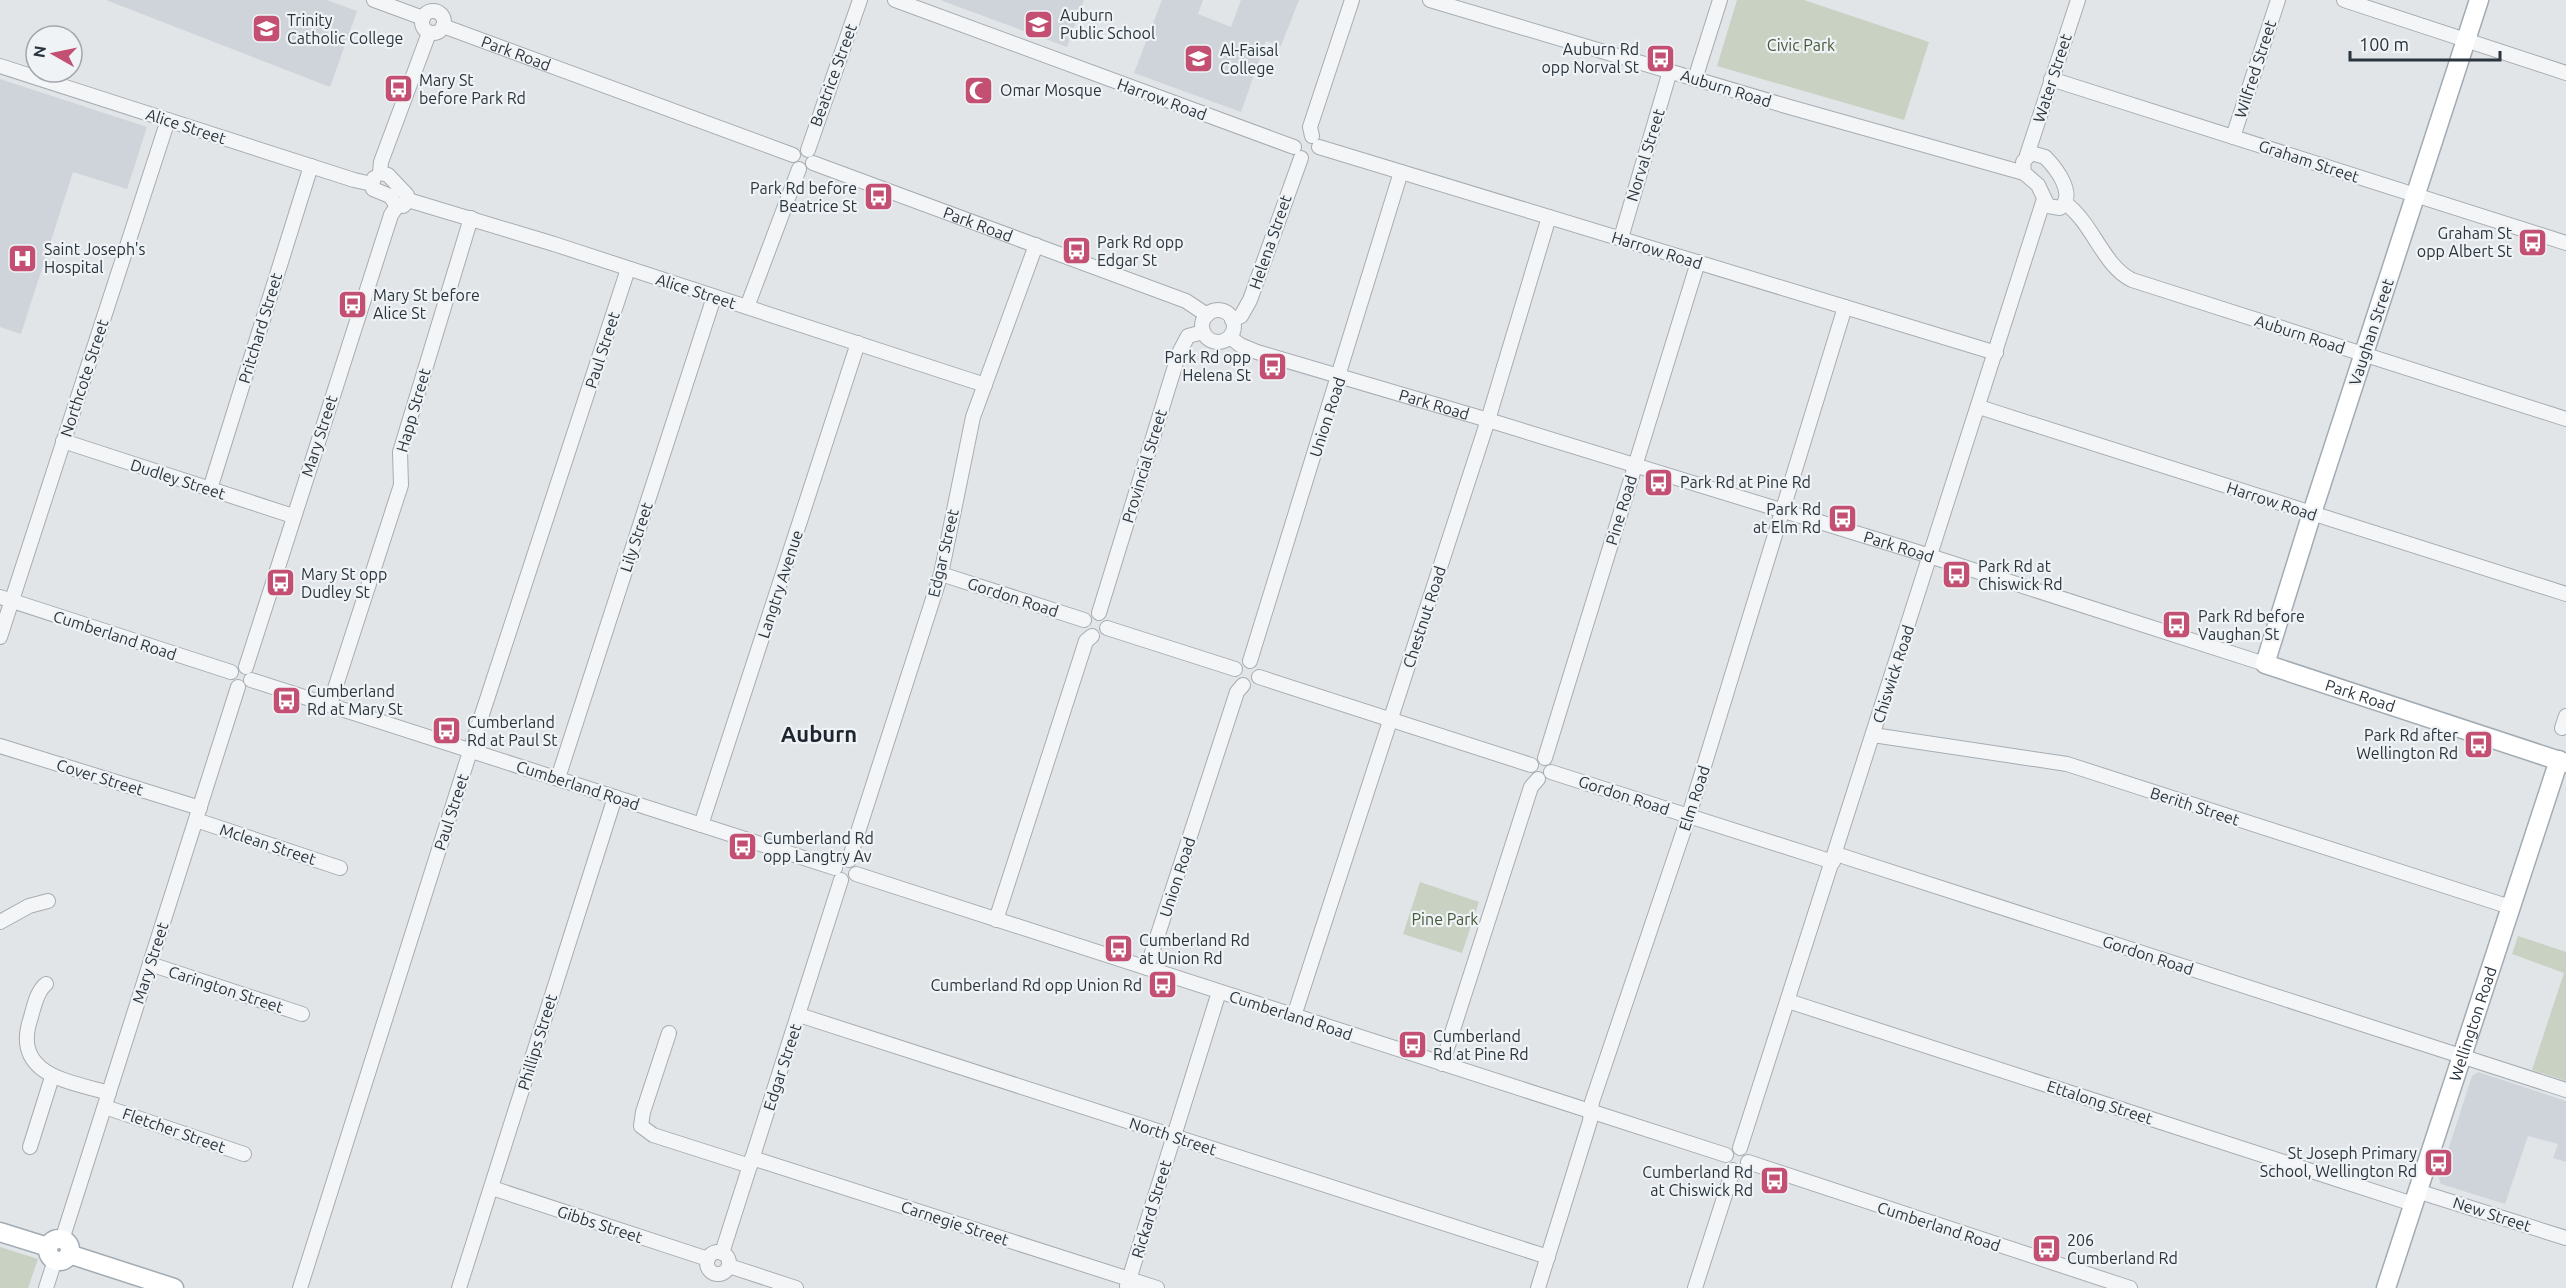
<svg xmlns="http://www.w3.org/2000/svg" width="2566" height="1288" viewBox="0 0 2566 1288" font-family="Ubuntu,sans-serif">
<style>
.built{fill:#cfd4da}
.green{fill:#c9d1c2}
.lines{fill:none;stroke-linecap:round;stroke-linejoin:round}
.minor-casing{stroke:#a6adb2;stroke-width:16}
.major-casing{stroke:#a1abb3;stroke-width:21}
.minor{stroke:#f3f5f7;stroke-width:14}
.major{stroke:#fff;stroke-width:18}
.labels{text-anchor:middle;stroke-width:4.5;stroke-linejoin:round;paint-order:stroke}
.poi-label{font-size:16px;fill:#2a353e;stroke:#f0f3f6;text-anchor:start}
.park-label{font-size:16px;fill:#445939;stroke:#f0f3f6}
.street-label{font-size:16px;fill:#2a353e;stroke:#f0f3f6}
.district-label{font-size:22px;font-weight:bold;fill:#1d262f;stroke:#f0f3f6}
</style>
<rect width="100%" height="100%" fill="#e1e5e8"/>
<!-- built -->
<g class="built">
<path d="M106,0H327L357,11L330,87Z"/>
<path d="M940,0H1084L1067,47Z"/>
<path d="M1162,0H1203L1198,14L1231,27L1241,0H1299L1281,46L1266,41L1241,112L1134,73Z"/>
<path d="M0,79L147,127L127,189L73,172L21,334L0,327Z"/>
<path d="M2478,1072L2566,1101V1162L2553,1158L2558,1144L2528,1136L2505,1204L2441,1184L2439,1178L2472,1076Z"/>
</g>
<!-- green -->
<g class="green">
<path d="M1737,0H1804L1929,42L1904,120L1717,66Z"/>
<path d="M1420,882L1479,902L1462,953L1403,934Z"/>
<path d="M2518,936L2566,952V1081L2532,1070L2564,973L2512,954Z"/>
<path d="M0,1247L38,1259L28,1288H0Z"/>
</g>
<g class="lines">
<defs>
<g id="minor">
<path d="M374,0L423,18"/>
<path d="M895,0L1294,147"/>
<path d="M1430,0L1786,106L2024,173"/>
<path d="M2344,0L2566,73"/>
<circle cx="433" cy="22" r="11"/>
<path id="s1" d="M443,26L793,155"/>
<path d="M0,66L354,180L372,184"/>
<path d="M1695,79L1720,0"/>
<path d="M2051,79L2566,243"/>
<path d="M1312,136L1310,127L1352,0"/>
<path d="M2233,137L2278,0"/>
<path d="M1319,147L1996,353"/>
<path d="M808,150L860,0"/>
<path d="M2031,153L2045,157C2056,168 2077,195 2060,208L2048,206L2038,185L2024,173L2023,162Z"/>
<path d="M2027,155L2078,0"/>
<path id="s2" d="M813,163L1186,301L1207,315"/>
<path d="M380,173L381,162L429,33"/>
<path d="M380,173L388,175L407,195V202L403,206"/>
<path d="M374,178L372,184L373,189L390,196L397,206"/>
<path d="M408,200L554,244L985,385"/>
<path d="M2065,203C2093,223 2103,266 2132,280L2566,419"/>
<path d="M1621,238L1670,71"/>
<path d="M747,307L799,169"/>
<circle cx="1218" cy="326" r="16"/>
<path d="M1232,320L1241,316L1250,300L1301,158"/>
<path id="s3" d="M1230,337L1240,345L1257,352L1488,420L1914,551L2265,664"/>
<path d="M1979,407L2566,594"/>
<path d="M63,441L293,516"/>
<path d="M210,489L311,166"/>
<path d="M941,574L1084,620"/>
<path d="M0,597L231,672"/>
<path d="M1099,613L1179,353L1188,336L1203,332"/>
<path d="M1107,628L1235,669"/>
<path d="M0,637L168,120"/>
<path d="M1250,661L1401,172"/>
<path d="M246,667L391,215L397,206"/>
<path d="M1259,677L1531,765"/>
<path d="M251,680L835,868"/>
<path d="M330,704L401,485L400,452L471,218"/>
<path d="M2562,728L2566,716"/>
<path d="M1873,735L2067,764L2510,907"/>
<path d="M0,746L200,808"/>
<path d="M1545,758L1698,262"/>
<path d="M1551,772L1833,862"/>
<path d="M558,778L714,297"/>
<path d="M196,820L340,868"/>
<path d="M701,825L858,343"/>
<path d="M1836,854L2566,1090"/>
<path d="M849,860L941,574L973,417L1036,245"/>
<path d="M856,874L1726,1155"/>
<path d="M996,920L1086,641L1092,636"/>
<path d="M0,922L29,906L48,901"/>
<path d="M150,964L302,1014"/>
<path d="M1147,968L1237,692L1243,685"/>
<path d="M46,984C37,991 34,1006 31,1017C11,1075 68,1081 109,1093"/>
<path d="M1788,1001L2413,1204"/>
<path d="M799,1015L1548,1257"/>
<path d="M1294,1016L1488,420L1549,217"/>
<path d="M669,1033L643,1112L641,1126L653,1135L750,1166"/>
<path d="M1442,1064L1531,787L1538,779"/>
<path d="M105,1107L244,1154"/>
<path d="M30,1147L52,1077"/>
<path d="M1740,1148L2044,199"/>
<path d="M752,1158L1157,1288"/>
<path d="M1748,1162L2130,1288"/>
<path d="M492,1188L708,1259"/>
<path d="M2417,1191L2566,1238"/>
<path d="M62,1240L238,687"/>
<circle cx="718" cy="1263" r="11"/>
<path d="M722,1253L841,880"/>
<path d="M729,1266L796,1288"/>
<path d="M1127,1286L1219,992"/>
<path d="M46,1288L55,1260"/>
<path d="M300,1288L473,742L628,269"/>
<path d="M459,1288L615,797"/>
<path d="M1538,1288L1590,1121L1592,1102L1689,815L1845,307"/>
<path d="M1695,1288L1733,1170"/>
</g>
<g id="major">
<path id="s4" d="M2479,0L2312,513L2265,664L2566,763"/>
<path d="M0,1232L48,1247"/>
<circle cx="59" cy="1250" r="11"/>
<path d="M69,1254L174,1288"/>
<path id="s5" d="M2386,1288L2559,760"/>
</g>
</defs>
<!-- minor casing -->
<use href="#minor" class="minor-casing"/>
<!-- major casing -->
<use href="#major" class="major-casing"/>
<!-- minor -->
<use href="#minor" class="minor"/>
<!-- major -->
<use href="#major" class="major"/>
</g>
<!-- icons -->
<defs>
<symbol id="school-square" viewBox="-11 -11 22 22"><rect x="-9" y="-9" width="18" height="18" rx="4" fill="#c35073" stroke="#f0f3f6"/><path d="M0-5L7-2L0 1L-7-2ZM-4 1L0 2.5L4 1V4Q0 6-4 4Z" fill="#fff"/></symbol>
<symbol id="bus-square" viewBox="-11 -11 22 22"><rect x="-9" y="-9" width="18" height="18" rx="4" fill="#c35073" stroke="#f0f3f6"/><path d="M-5-6H5V4H4V6H2V4H-2V6H-4V4H-5ZM-3.5-4V0h7V-4ZM-3.5 1.2v1.5H-2V1.2ZM2 1.2v1.5H3.5V1.2Z" fill="#fff"/></symbol>
<symbol id="mosque-square" viewBox="-11 -11 22 22"><rect x="-9" y="-9" width="18" height="18" rx="4" fill="#c35073" stroke="#f0f3f6"/><path d="M3.5-4.9A6 6 0 1 0 3.5 4.9A5 5 0 1 1 3.5-4.9Z" fill="#fff"/></symbol>
<symbol id="hospital-square" viewBox="-11 -11 22 22"><rect x="-9" y="-9" width="18" height="18" rx="4" fill="#c35073" stroke="#f0f3f6"/><path d="M-5-5h3v3.5h4V-5h3V5h-3V1.5h-4V5h-3Z" fill="#fff"/></symbol>
</defs>
<g fill-rule="evenodd">
<use href="#school-square" x="1022" y="8" width="33" height="33"/>
<use href="#school-square" x="250" y="12" width="33" height="33"/>
<use href="#bus-square" x="1644" y="42" width="33" height="33"/>
<use href="#school-square" x="1182" y="42" width="33" height="33"/>
<use href="#bus-square" x="382" y="72" width="33" height="33"/>
<use href="#mosque-square" x="962" y="74" width="33" height="33"/>
<use href="#bus-square" x="862" y="180" width="33" height="33"/>
<use href="#bus-square" x="2516" y="226" width="33" height="33"/>
<use href="#bus-square" x="1060" y="234" width="33" height="33"/>
<use href="#hospital-square" x="6" y="242" width="33" height="33"/>
<use href="#bus-square" x="336" y="288" width="33" height="33"/>
<use href="#bus-square" x="1256" y="350" width="33" height="33"/>
<use href="#bus-square" x="1642" y="466" width="33" height="33"/>
<use href="#bus-square" x="1826" y="502" width="33" height="33"/>
<use href="#bus-square" x="1940" y="558" width="33" height="33"/>
<use href="#bus-square" x="264" y="566" width="33" height="33"/>
<use href="#bus-square" x="2160" y="608" width="33" height="33"/>
<use href="#bus-square" x="270" y="684" width="33" height="33"/>
<use href="#bus-square" x="430" y="714" width="33" height="33"/>
<use href="#bus-square" x="2462" y="728" width="33" height="33"/>
<use href="#bus-square" x="726" y="830" width="33" height="33"/>
<use href="#bus-square" x="1102" y="932" width="33" height="33"/>
<use href="#bus-square" x="1146" y="968" width="33" height="33"/>
<use href="#bus-square" x="1396" y="1028" width="33" height="33"/>
<use href="#bus-square" x="2422" y="1146" width="33" height="33"/>
<use href="#bus-square" x="1758" y="1164" width="33" height="33"/>
<use href="#bus-square" x="2030" y="1232" width="33" height="33"/>
</g>
<g class="labels">
<!-- poi labels -->
<g class="poi-label">
<text x="1060" y="21">Auburn<tspan x="1060" dy="18">Public School</tspan></text>
<text x="287" y="26">Trinity<tspan x="287" dy="18">Catholic College</tspan></text>
<text x="1639" y="55" text-anchor="end">Auburn Rd<tspan x="1639" dy="18">opp Norval St</tspan></text>
<text x="1220" y="56">Al-Faisal<tspan x="1220" dy="18">College</tspan></text>
<text x="419" y="86">Mary St<tspan x="419" dy="18">before Park Rd</tspan></text>
<text x="1000" y="96">Omar Mosque</text>
<text x="857" y="194" text-anchor="end">Park Rd before<tspan x="857" dy="18">Beatrice St</tspan></text>
<text x="2512" y="239" text-anchor="end">Graham St<tspan x="2512" dy="18">opp Albert St</tspan></text>
<text x="1097" y="248">Park Rd opp<tspan x="1097" dy="18">Edgar St</tspan></text>
<text x="44" y="255">Saint Joseph's<tspan x="44" dy="18">Hospital</tspan></text>
<text x="373" y="301">Mary St before<tspan x="373" dy="18">Alice St</tspan></text>
<text x="1251" y="363" text-anchor="end">Park Rd opp<tspan x="1251" dy="18">Helena St</tspan></text>
<text x="1680" y="488">Park Rd at Pine Rd</text>
<text x="1821" y="515" text-anchor="end">Park Rd<tspan x="1821" dy="18">at Elm Rd</tspan></text>
<text x="1978" y="572">Park Rd at<tspan x="1978" dy="18">Chiswick Rd</tspan></text>
<text x="301" y="580">Mary St opp<tspan x="301" dy="18">Dudley St</tspan></text>
<text x="2198" y="622">Park Rd before<tspan x="2198" dy="18">Vaughan St</tspan></text>
<text x="307" y="697">Cumberland<tspan x="307" dy="18">Rd at Mary St</tspan></text>
<text x="467" y="728">Cumberland<tspan x="467" dy="18">Rd at Paul St</tspan></text>
<text x="2458" y="741" text-anchor="end">Park Rd after<tspan x="2458" dy="18">Wellington Rd</tspan></text>
<text x="763" y="844">Cumberland Rd<tspan x="763" dy="18">opp Langtry Av</tspan></text>
<text x="1139" y="946">Cumberland Rd<tspan x="1139" dy="18">at Union Rd</tspan></text>
<text x="1142" y="991" text-anchor="end">Cumberland Rd opp Union Rd</text>
<text x="1433" y="1042">Cumberland<tspan x="1433" dy="18">Rd at Pine Rd</tspan></text>
<text x="2417" y="1159" text-anchor="end">St Joseph Primary<tspan x="2417" dy="18">School, Wellington Rd</tspan></text>
<text x="1753" y="1178" text-anchor="end">Cumberland Rd<tspan x="1753" dy="18">at Chiswick Rd</tspan></text>
<text x="2067" y="1246">206<tspan x="2067" dy="18">Cumberland Rd</tspan></text>
</g>
<!-- park labels -->
<g class="park-label">
<text x="1801" y="51">Civic Park</text>
<text x="1445" y="925">Pine Park</text>
</g>
<!-- street labels -->
<g class="street-label">
<text dy="6" stroke="none"><textPath href="#s1" startOffset="78">Park Road</textPath></text>
<text transform="translate(2255 69) rotate(-72)" y="6">Wilfred Street</text>
<text transform="translate(833 75) rotate(-70)" y="6">Beatrice Street</text>
<text transform="translate(2052 78) rotate(-72)" y="6">Water Street</text>
<text transform="translate(1726 88) rotate(17)" y="6">Auburn Road</text>
<text transform="translate(1162 99) rotate(20)" y="6">Harrow Road</text>
<text transform="translate(186 126) rotate(18)" y="6">Alice Street</text>
<text transform="translate(1645 155) rotate(-73)" y="6">Norval Street</text>
<text transform="translate(2309 161) rotate(18)" y="6">Graham Street</text>
<text dy="6" stroke="none"><textPath href="#s2" startOffset="176">Park Road</textPath></text>
<text transform="translate(1270 242) rotate(-71)" y="6">Helena Street</text>
<text transform="translate(1657 250) rotate(17)" y="6">Harrow Road</text>
<text transform="translate(696 291) rotate(18)" y="6">Alice Street</text>
<text transform="translate(260 328) rotate(-73)" y="6">Pritchard Street</text>
<text transform="translate(2371 332) rotate(-72)" y="6">Vaughan Street</text>
<text transform="translate(2300 334) rotate(18)" y="6">Auburn Road</text>
<text transform="translate(602 350) rotate(-72)" y="6">Paul Street</text>
<text transform="translate(84 378) rotate(-72)" y="6">Northcote Street</text>
<text dy="6" stroke="none"><textPath href="#s3" startOffset="216">Park Road</textPath></text>
<text transform="translate(413 410) rotate(-74)" y="6">Happ Street</text>
<text transform="translate(1327 417) rotate(-72)" y="6">Union Road</text>
<text transform="translate(319 436) rotate(-72)" y="6">Mary Street</text>
<text transform="translate(1144 466) rotate(-73)" y="6">Provincial Street</text>
<text transform="translate(178 479) rotate(18)" y="6">Dudley Street</text>
<text transform="translate(2272 501) rotate(18)" y="6">Harrow Road</text>
<text transform="translate(1621 510) rotate(-73)" y="6">Pine Road</text>
<text transform="translate(636 537) rotate(-72)" y="6">Lily Street</text>
<text dy="6" stroke="none"><textPath href="#s3" startOffset="702">Park Road</textPath></text>
<text transform="translate(943 553) rotate(-77)" y="6">Edgar Street</text>
<text transform="translate(780 584) rotate(-72)" y="6">Langtry Avenue</text>
<text transform="translate(1013 597) rotate(18)" y="6">Gordon Road</text>
<text transform="translate(1424 617) rotate(-72)" y="6">Chestnut Road</text>
<text transform="translate(115 635) rotate(18)" y="6">Cumberland Road</text>
<text transform="translate(1893 674) rotate(-72)" y="6">Chiswick Road</text>
<text dy="6" stroke="none"><textPath href="#s4" startOffset="798">Park Road</textPath></text>
<text transform="translate(100 777) rotate(17)" y="6">Cover Street</text>
<text transform="translate(578 785) rotate(18)" y="6">Cumberland Road</text>
<text transform="translate(1624 795) rotate(18)" y="6">Gordon Road</text>
<text transform="translate(1694 798) rotate(-72)" y="6">Elm Road</text>
<text transform="translate(2195 806) rotate(18)" y="6">Berith Street</text>
<text transform="translate(451 812) rotate(-72)" y="6">Paul Street</text>
<text transform="translate(268 844) rotate(18)" y="6">Mclean Street</text>
<text transform="translate(1177 877) rotate(-72)" y="6">Union Road</text>
<text transform="translate(2148 955) rotate(18)" y="6">Gordon Road</text>
<text transform="translate(150 963) rotate(-72)" y="6">Mary Street</text>
<text transform="translate(226 989) rotate(18)" y="6">Carington Street</text>
<text transform="translate(1291 1015) rotate(18)" y="6">Cumberland Road</text>
<text dy="6" stroke="none"><textPath href="#s5" startOffset="278">Wellington Road</textPath></text>
<text transform="translate(537 1042) rotate(-73)" y="6">Phillips Street</text>
<text transform="translate(782 1067) rotate(-72)" y="6">Edgar Street</text>
<text transform="translate(2100 1102) rotate(18)" y="6">Ettalong Street</text>
<text transform="translate(174 1130) rotate(19)" y="6">Fletcher Street</text>
<text transform="translate(1173 1136) rotate(18)" y="6">North Street</text>
<text transform="translate(1151 1209) rotate(-73)" y="6">Rickard Street</text>
<text transform="translate(2492 1214) rotate(18)" y="6">New Street</text>
<text transform="translate(955 1223) rotate(18)" y="6">Carnegie Street</text>
<text transform="translate(600 1224) rotate(18)" y="6">Gibbs Street</text>
<text transform="translate(1939 1226) rotate(18)" y="6">Cumberland Road</text>
</g>
<!-- district labels -->
<g class="district-label">
<text x="819" y="742">Auburn</text>
</g>
</g>
<!-- north arrow -->
<g transform="translate(54 54) rotate(279)"><circle r="28" fill="#f0f3f6" stroke="#a1a7ac" stroke-width="1.5"/>
<path d="M0-4.5L10 22L0 15L-10 22Z" fill="#c35073"/>
<text y="-9" font-size="16" font-weight="bold" text-anchor="middle" fill="#2a353e">N</text>
</g>
<!-- scale -->
<path d="M2350 51v9h150v-9" fill="none" stroke="#2a353e" stroke-width="3"/>
<text x="2359" y="51" font-size="18" fill="#2a353e" stroke="#f0f3f6" stroke-width="4.5" paint-order="stroke">100 m</text>
</svg>
